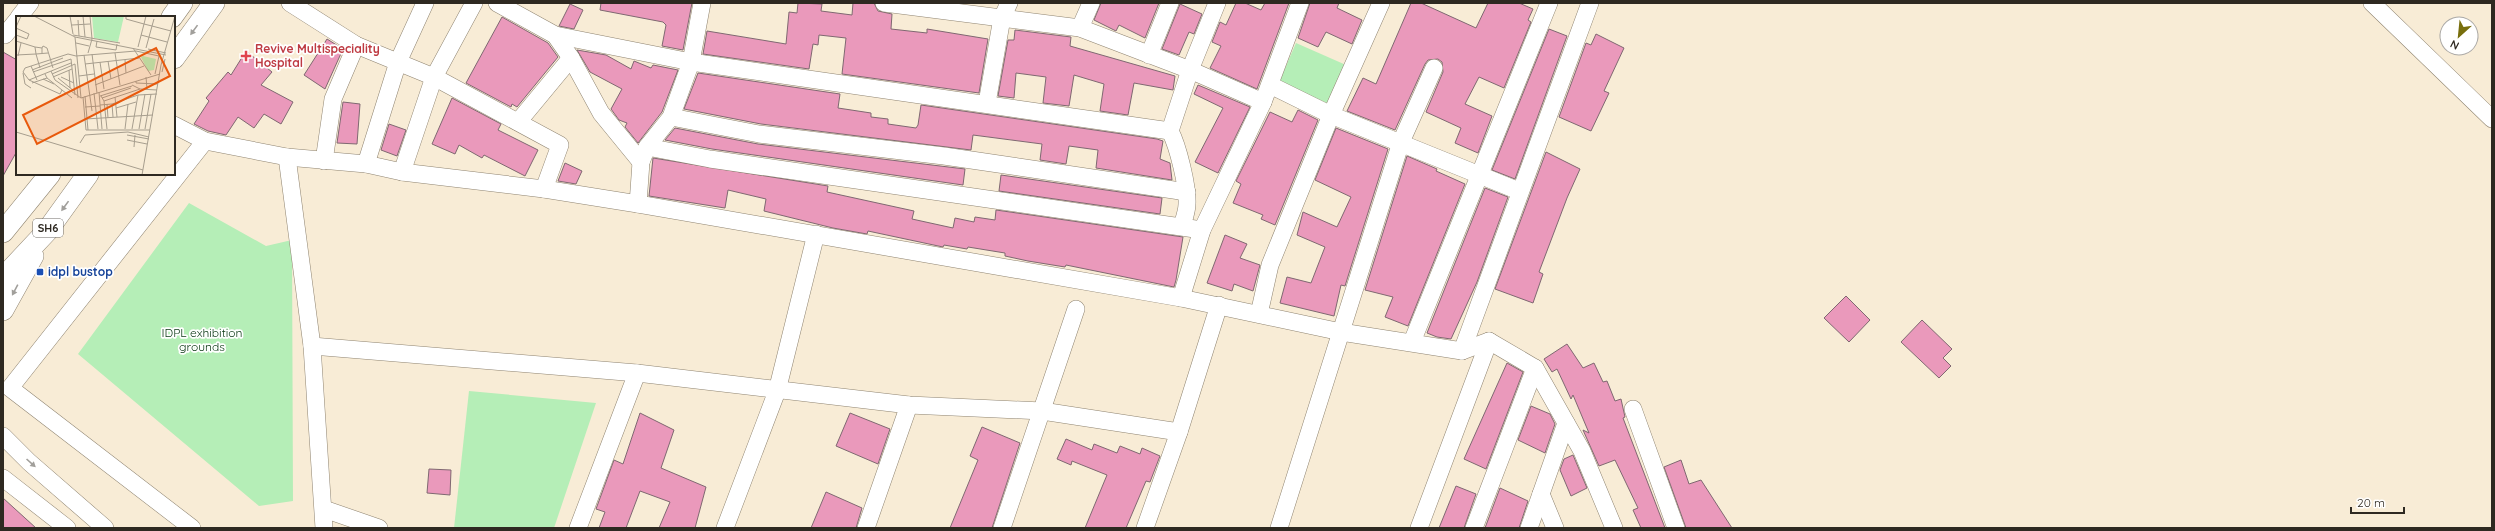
<svg xmlns="http://www.w3.org/2000/svg" width="2495" height="531" viewBox="0 0 2495 531" font-family="Quicksand,sans-serif">
<style>
.green{fill:#b5eeb7}
.building{fill:#ea99bb;stroke:#7f6871}
.lines{fill:none;stroke-linecap:round;stroke-linejoin:round}
.minor-casing{stroke:#8f8471;stroke-width:18}
.major-casing{stroke:#8f8471;stroke-width:22}
.minor{stroke:#fff;stroke-width:17}
.major{stroke:#fff;stroke-width:21}
.oneway{fill:#a19f9b}
.health-dot{fill:#e0444e;stroke:#fff;stroke-width:1.5}
.transit-dot{fill:#1a4fb4;stroke:#fff;stroke-width:1.5}
.labels{text-anchor:middle;stroke-width:3.5;stroke-linejoin:round;paint-order:stroke}
.shield{fill:#fff;stroke:#6d6964;stroke-width:1}
.shield-label{font-size:11px;font-weight:bold;fill:#2e2921}
.health-label{font-size:12px;font-weight:bold;fill:#be3a42;stroke:#fff;text-anchor:start}
.transit-label{font-size:12px;font-weight:bold;fill:#164399;stroke:#fff;text-anchor:start}
.park-label{font-size:12px;fill:#06350f;stroke:#fff}
.inset-road{fill:none;stroke:#a79e8e;stroke-width:1}
.view{fill:#e8590c;fill-opacity:0.15;stroke:#e8590c;stroke-width:2}
.inset-edge{fill:none;stroke:#2e2921;stroke-width:2}
</style>
<rect width="100%" height="100%" fill="#f8ecd6"/>
<!-- green -->
<g class="green">
<path d="M1296,43L1346,65L1329,104L1279,82Z"/>
<path d="M189,203L266,246L292,240L293,501L259,506L78,354Z"/>
<path d="M469,391L596,403L554,528H454Z"/>
</g>
<!-- building -->
<g class="building">
<path d="M601,3H692L683,50L662,46L666,25L663,22L600,10Z"/>
<path d="M798,3L822,4L821,11L852,15L853,3H874L878,11L892,14L891,29L927,33V29L988,39L979,93L842,74L846,38L819,35L818,45L813,44L809,69L703,54L707,31L786,44L789,12L797,13Z"/>
<path d="M1101,3H1159L1145,38L1119,25L1116,31L1094,20Z"/>
<path d="M1236,3H1245L1261,10L1265,3H1289L1257,89L1210,68L1221,46L1212,42L1220,22L1226,25Z"/>
<path d="M1310,3H1339L1337,8L1362,20L1352,44L1326,32L1318,47L1298,38Z"/>
<path d="M1411,3H1421L1476,28L1488,3H1519L1533,9L1528,20L1531,22L1504,88L1479,77L1465,104L1492,116L1478,153L1455,143L1461,128L1426,112L1443,72L1442,62L1438,59L1428,60L1425,64L1395,130L1347,111L1363,78L1376,84Z"/>
<path d="M570,4L583,10L574,29L559,26Z"/>
<path d="M1180,4L1202,14L1194,34L1189,32L1179,55L1162,49Z"/>
<path d="M502,17L548,43L558,57L517,107L512,104L511,107L466,83Z"/>
<path d="M1549,29L1567,36L1515,179L1492,170Z"/>
<path d="M1015,30L1071,37L1070,46L1175,76L1173,90L1134,83L1128,115L1100,111L1104,84L1074,75L1069,106L1043,103L1046,77L1016,73L1014,98L998,96L1008,40H1014Z"/>
<path d="M1596,34L1624,48L1604,91L1609,93L1591,131L1559,117L1586,43L1591,45Z"/>
<path d="M327,39L343,49L325,89L304,75Z"/>
<path d="M577,50L606,55L631,69L634,61L651,68L653,65L678,70L662,112L638,143L625,127L627,123L619,120L611,109L622,89L590,72Z"/>
<path d="M246,51L272,72L261,85L293,102L281,124L264,114L254,128L238,117L226,135L208,131L194,124L209,101L206,98L228,72L231,75Z"/>
<path d="M3,52L17,60V151L3,176Z"/>
<path d="M698,73L840,94L838,108L871,113V117L888,119V124L916,128L918,125L921,105L1157,139L1163,141L1160,159L1170,163L1172,180L1096,168L1098,150L1069,146L1066,164L1040,160L1042,144L973,135L971,150L761,124L684,109Z"/>
<path d="M1198,85L1250,107L1218,173L1195,162L1223,108L1194,94Z"/>
<path d="M452,98L501,124L498,130L538,150L525,176L484,155L482,158L459,145L455,154L432,144Z"/>
<path d="M343,102L360,104L357,144L337,143Z"/>
<path d="M1298,110L1318,120L1275,225L1261,219L1263,215L1233,203L1241,184L1236,181L1270,112L1292,122Z"/>
<path d="M389,124L406,130L397,156L381,150Z"/>
<path d="M675,128L758,144L965,169L963,185L712,149L665,140Z"/>
<path d="M1336,128L1388,149L1345,286L1341,285L1334,316L1280,303L1287,277L1311,283L1325,247L1297,235L1303,212L1337,227L1351,197L1315,180Z"/>
<path d="M1546,152L1580,169L1567,198L1539,272L1543,274L1533,303L1495,289Z"/>
<path d="M1407,156L1437,169L1436,171L1465,184L1408,326L1385,317L1393,297L1365,290Z"/>
<path d="M653,158L828,186L827,192L914,211L912,219L953,228L955,218L974,222L975,217L995,220L996,210L1183,237L1176,280L1174,287L1066,265L1065,267L1028,261L1005,256V253L968,247L967,249L944,245L943,247L868,231L867,234L833,228L764,211L766,199L728,190L725,208L649,196Z"/>
<path d="M565,163L582,171L576,184L558,181Z"/>
<path d="M1001,175L1162,198L1160,214L999,191Z"/>
<path d="M1485,188L1508,197L1477,282L1451,339L1437,337L1427,333Z"/>
<path d="M1225,235L1247,244L1240,258L1260,265L1253,291L1234,284L1232,291L1207,283Z"/>
<path d="M1846,296L1870,320L1849,342L1824,318Z"/>
<path d="M1922,320L1952,349L1943,358L1951,366L1939,378L1901,342Z"/>
<path d="M1567,344L1583,368L1594,363L1603,382L1607,381L1615,401L1621,399L1625,417L1623,418L1665,528H1641L1633,510L1638,508L1615,460L1599,466L1583,430L1589,433L1573,395L1571,399L1557,369L1552,372L1544,359Z"/>
<path d="M1507,363L1523,372L1486,469L1464,459Z"/>
<path d="M1531,406L1550,414L1555,424L1545,453L1518,440Z"/>
<path d="M640,413L674,430L661,468L706,487L695,528H659L670,502L640,491L626,528H599L605,512L596,509L614,460L623,464Z"/>
<path d="M850,413L890,429L878,464L836,446Z"/>
<path d="M982,427L1020,443L992,528H950L978,460L970,456Z"/>
<path d="M1066,439L1092,450L1094,444L1117,453L1120,446L1140,454L1142,448L1160,456L1150,482L1146,481L1126,528H1085L1107,475L1072,461L1071,465L1057,459Z"/>
<path d="M1573,455L1587,488L1571,496L1560,470L1564,459Z"/>
<path d="M1681,460L1689,484L1701,480L1732,528H1686L1664,467Z"/>
<path d="M429,469L451,470L450,495L427,493Z"/>
<path d="M1456,486L1476,494L1464,528H1439Z"/>
<path d="M1500,488L1528,501L1519,528H1485Z"/>
<path d="M826,492L862,508L856,528H811Z"/>
<path d="M3,498L36,528H3Z"/>
</g>
<g class="lines">
<defs>
<g id="minor">
<path d="M290,3L356,45L434,77L560,145L544,189"/>
<path d="M497,3L555,35L571,58L601,113L641,162"/>
<path d="M884,3L1080,28L1190,70L1263,102"/>
<path d="M2372,3L2492,119"/>
<path d="M19,17L30,3"/>
<path d="M1080,28L1091,3"/>
<path d="M5,35L17,20"/>
<path d="M555,35L691,62L1170,131"/>
<path d="M1149,55L1170,3"/>
<path d="M1270,85L1331,115L1519,191"/>
<path d="M987,103L1002,18L1009,3"/>
<path d="M671,117L759,134L944,156L1187,192"/>
<path d="M518,122L571,58"/>
<path d="M174,125L205,141L287,157L366,164L402,172L544,189L638,204L1181,298L1341,332L1462,351L1489,341L1535,368L1582,451L1614,528"/>
<path d="M647,147L710,159L1202,230"/>
<path d="M287,157L312,346L324,528"/>
<path d="M324,161L333,99L356,45"/>
<path d="M366,164L398,62L425,3"/>
<path d="M402,172L434,77L474,3"/>
<path d="M638,204L641,162L647,147L671,117L691,62L702,3"/>
<path d="M1182,226C1184,219 1187,211 1187,204C1188,187 1178,146 1170,131L1190,70L1217,3"/>
<path d="M1181,298L1202,230L1263,102L1300,3"/>
<path d="M1259,314L1270,265L1331,115L1381,3"/>
<path d="M1412,342L1549,3"/>
<path d="M312,346L637,373L909,405L1042,411L1179,432"/>
<path d="M1462,351L1590,3"/>
<path d="M1633,409L1676,528"/>
<path d="M3,436L29,462L105,528"/>
<path d="M3,478L67,528"/>
<path d="M1541,494L1555,528"/>
<path d="M324,509L379,528"/>
<path d="M192,528L10,388L205,141"/>
<path d="M578,528L637,373"/>
<path d="M725,528L777,391L816,234"/>
<path d="M866,528L909,405"/>
<path d="M1002,528L1076,309"/>
<path d="M1145,528L1179,432L1219,305"/>
<path d="M1279,528L1401,142L1434,68"/>
<path d="M1419,528L1489,341"/>
<path d="M1474,528L1535,368"/>
<path d="M1529,528L1566,423"/>
</g>
<g id="major">
<path d="M172,17L182,3"/>
<path d="M174,58L214,3"/>
<path d="M3,232L50,174"/>
<path d="M3,278L47,231L88,174"/>
<path d="M3,310L33,256"/>
</g>
</defs>
<!-- minor casing -->
<use href="#minor" class="minor-casing"/>
<!-- major casing -->
<use href="#major" class="major-casing"/>
<!-- minor -->
<use href="#minor" class="minor"/>
<!-- major -->
<use href="#major" class="major"/>
</g>
<!-- one-way arrows -->
<defs><path id="oneway-solid" d="M-6-.8H1V-3.2L6.5 0L1 3.2V.8H-6Z"/></defs>
<g class="oneway">
<use href="#oneway-solid" transform="translate(194 30) rotate(126)"/>
<use href="#oneway-solid" transform="translate(65 206) rotate(126)"/>
<use href="#oneway-solid" transform="translate(15 290) rotate(118)"/>
<use href="#oneway-solid" transform="translate(31 463) rotate(42)"/>
</g>
<!-- markers -->
<path class="health-dot" d="M244 50h4v4h4v4h-4v4h-4v-4h-4v-4h4z"/>
<rect class="transit-dot" x="36" y="268" width="8" height="8" rx="2"/>
<g class="labels">
<!-- shield labels -->
<rect class="shield" x="33" y="219" width="30" height="18" rx="3"/>
<g class="shield-label">
<text x="48" y="232">SH6</text>
</g>
<!-- health labels -->
<g class="health-label">
<text x="255" y="53">Revive Multispeciality<tspan x="255" dy="14">Hospital</tspan></text>
</g>
<!-- transit labels -->
<g class="transit-label">
<text x="48" y="276">idpl bustop</text>
</g>
<!-- park labels -->
<g class="park-label">
<text x="202" y="337">IDPL exhibition<tspan x="202" dy="14">grounds</tspan></text>
</g>
</g>
<!-- overview -->
<g transform="translate(16 16)">
<rect width="159" height="159" fill="#f8ecd6"/>
<path d="M76,0H108L102,26L78,22ZM127,40L140,43L138,54L132,55L125,41Z" fill="#b5eeb7"/>
<path class="inset-road" d="M18,0L59,21L150,39M54,0L57,18M67,0L69,21M110,0V3L128,8L130,0M138,3L136,10L155,15M62,4L63,20M56,9L74,8M0,11L5,0M0,12L13,18L11,23L0,19M57,19L104,27M125,19L151,26M59,21L65,82M0,25L19,31L20,38L0,39M81,25L80,31L100,34L101,28M60,27L73,30M19,31L26,32V37M122,31L128,8L136,10L130,32M26,32L27,30L31,32L37,52M117,32L135,59M132,33L150,37M72,37L76,23L74,0M99,37L104,69M76,38L81,77M68,39L76,95M2,40L5,27M109,44L110,57M92,45L95,63M84,46L88,73M69,48L123,42M15,50L21,64M24,52L20,38L32,37M16,54L47,42M53,54L54,72M35,55L39,64L65,82L144,58M17,56L55,43L59,79M146,56L149,43M7,57L9,68L15,72M29,58L31,62L56,82M36,58L59,48L62,82M63,60L78,58M37,61L56,53M45,61L58,67M130,61L131,73M42,62L58,75M27,63L38,68M13,64L7,56L9,52L52,38L60,40L120,35L143,40L139,58M120,65V67L142,68M16,67L31,62M79,69L128,50M116,69L124,73L141,74M46,74L44,78L13,64L55,47M83,76L86,113M78,77L82,113M69,80L72,114M84,80L116,70M85,80L88,85L91,113M67,81L70,114H134M99,81L101,101M86,82L115,72M88,85L124,73M91,88L92,102M96,88L97,101M84,89L96,88L122,79L141,78M69,91L84,90M100,92L120,86M69,103L137,99M109,113L112,88M116,113L122,79M123,113L129,78M129,113L135,78M0,116L127,154M111,119L133,123M111,124L131,128M64,127L69,119L112,116L133,121M118,131L119,119M126,159L145,49L159,0"/>
<path class="view" d="M140,32L154,60L21,128L7,99Z"/>
<rect width="159" height="159" class="inset-edge"/>
</g>
<!-- border -->
<rect width="2495" height="531" fill="none" stroke="#2e2921" stroke-width="8"/>
<!-- north arrow -->
<g transform="translate(2459 36) rotate(207)"><circle r="19" fill="#ffffff" stroke="#aba9a6"/>
<path d="M0-3L7 15L0 10L-7 15Z" fill="#786e0c"/>
<text y="-6" font-size="11" font-weight="bold" text-anchor="middle" fill="#2e2921">N</text>
</g>
<!-- scale -->
<path d="M2351 507v6h53v-6" fill="none" stroke="#2e2921" stroke-width="2"/>
<text x="2357" y="507" font-size="12" fill="#2e2921" stroke="#ffffff" stroke-width="3" paint-order="stroke">20 m</text>
</svg>
